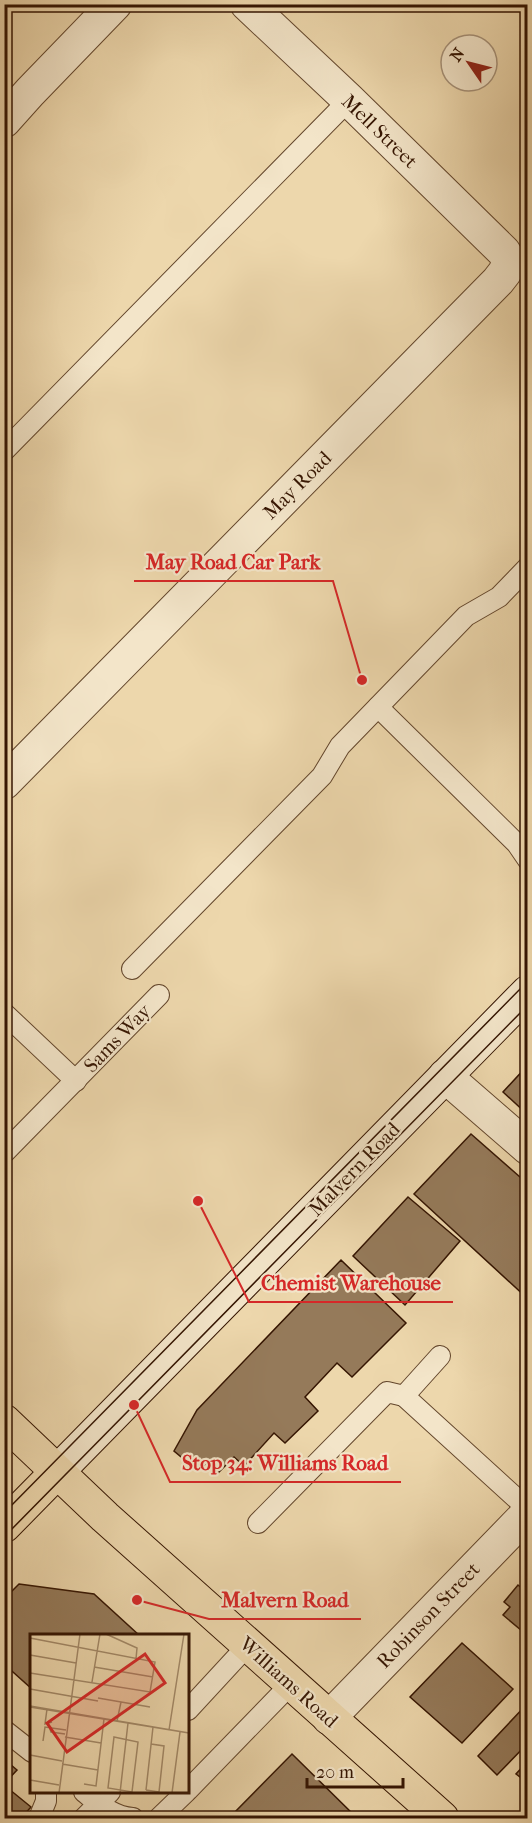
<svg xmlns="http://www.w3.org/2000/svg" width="532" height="1823" viewBox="0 0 532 1823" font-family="'IM FELL French Canon',serif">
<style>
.building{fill:#957a5a;stroke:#351502;stroke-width:1.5}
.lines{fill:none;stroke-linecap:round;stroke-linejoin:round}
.lane-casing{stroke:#63462c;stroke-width:22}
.street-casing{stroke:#63462c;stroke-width:35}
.secondary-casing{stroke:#351502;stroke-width:35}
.primary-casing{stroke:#351502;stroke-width:35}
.lane{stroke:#f3e5c9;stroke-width:20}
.street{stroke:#f3e5c9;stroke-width:33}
.secondary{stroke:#f3e5c9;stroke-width:33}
.primary{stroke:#edd7ac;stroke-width:33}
.tram{stroke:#351502;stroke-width:1.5}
.labels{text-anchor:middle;stroke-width:4.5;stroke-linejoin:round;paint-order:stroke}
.street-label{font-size:20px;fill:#351502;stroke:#f3e5c9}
.inset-road{fill:none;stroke:#a38968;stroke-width:1.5}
.view{fill:#d62828;fill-opacity:0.15;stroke:#d62828;stroke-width:3}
.inset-edge{fill:none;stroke:#351502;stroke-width:3}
.leader{fill:none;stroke:#d62828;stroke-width:2}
.callout-dot{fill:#d62828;stroke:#f3e5c9;stroke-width:2}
.callout-label{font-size:21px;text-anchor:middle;font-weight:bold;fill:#d62828;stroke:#f3e5c9;stroke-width:4.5;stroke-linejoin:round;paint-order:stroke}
</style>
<rect width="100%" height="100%" fill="#edd7ac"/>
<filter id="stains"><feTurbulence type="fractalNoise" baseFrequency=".00333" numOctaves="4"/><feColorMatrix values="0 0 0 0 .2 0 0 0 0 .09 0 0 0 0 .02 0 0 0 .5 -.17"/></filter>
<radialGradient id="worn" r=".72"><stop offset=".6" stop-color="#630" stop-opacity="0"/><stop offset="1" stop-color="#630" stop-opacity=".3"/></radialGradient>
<!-- building -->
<g class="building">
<path d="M528,1065V1115L503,1092Z"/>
<path d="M471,1134L528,1184V1299L414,1194Z"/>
<path d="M408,1197L460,1241L405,1305L353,1256Z"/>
<path d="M341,1260L406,1323L352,1377L337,1363L305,1397L318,1411L285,1443L274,1433L244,1466L234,1457L217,1474L206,1464L197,1470L174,1451L197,1410Z"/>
<path d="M19,1584L94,1594L140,1636H32V1689L4,1664V1599Z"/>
<path d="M518,1585L528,1593V1636L503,1615L510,1607L504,1602Z"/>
<path d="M462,1643L513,1689L462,1743L410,1697Z"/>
<path d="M528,1703V1743L497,1775L478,1756Z"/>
<path d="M292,1754L357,1818H229Z"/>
<path d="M4,1759L17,1770L4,1784Z"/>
<path d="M528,1761V1783L516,1774Z"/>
<path d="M4,1785L31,1807L21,1818H4Z"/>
</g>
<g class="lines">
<defs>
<g id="lane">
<path d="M4,451L349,100"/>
<path d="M378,707L517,844L528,860"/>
<path d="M132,969L322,776L340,746L466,616L499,597L528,567"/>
<path d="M4,1013L76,1081"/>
<path d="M4,1153L159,995"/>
<path d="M404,1396L528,1509"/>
<path d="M258,1523L387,1392L404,1396L440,1356"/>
<path d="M188,1710L248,1645"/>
<path d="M4,1730L32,1752"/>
<path d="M188,1790L291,1684"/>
<path d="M84,1792C98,1803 113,1817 133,1818"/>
<path d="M39,1818L46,1801V1792"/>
<path d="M84,1818L110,1792"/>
<path d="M159,1818L186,1792"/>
</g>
<g id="street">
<path d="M4,121L30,92L115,4"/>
<path d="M4,783L498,281L505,272L509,261L504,252L349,100L247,4"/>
<path d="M445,1076L528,1148"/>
<path d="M329,1718L528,1513"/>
</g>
<path id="secondary" d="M57,1472L528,992"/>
<g id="primary">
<path d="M4,1421L105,1517L442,1818"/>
<path d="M4,1526L57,1472"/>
</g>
</defs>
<!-- lane casing -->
<use href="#lane" class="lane-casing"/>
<!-- street casing -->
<use href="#street" class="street-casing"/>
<!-- secondary casing -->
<use href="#secondary" class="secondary-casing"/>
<!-- primary casing -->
<use href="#primary" class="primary-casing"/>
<!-- lane -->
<use href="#lane" class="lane"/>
<!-- street -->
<use href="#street" class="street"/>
<!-- secondary -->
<use href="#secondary" class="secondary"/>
<!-- primary -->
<use href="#primary" class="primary"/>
<!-- tram -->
<g class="tram">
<path d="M4,1513L528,981"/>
<path d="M4,1537L528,1005"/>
</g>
</g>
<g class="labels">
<!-- street labels -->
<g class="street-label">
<text transform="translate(380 131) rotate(44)" y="7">Mell Street</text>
<text transform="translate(297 485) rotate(-45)" y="7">May Road</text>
<text transform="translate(117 1038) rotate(-46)" y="7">Sams Way</text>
<text transform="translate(354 1169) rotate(-46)" y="7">Malvern Road</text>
<text transform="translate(428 1615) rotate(-46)" y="7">Robinson Street</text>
<text transform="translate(289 1682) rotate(42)" y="7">Williams Road</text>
</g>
</g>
<!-- overview -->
<g transform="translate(30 1634)">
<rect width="159" height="159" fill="#edd7ac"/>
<path class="inset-road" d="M76,0L107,14L106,25M0,4L125,28L120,58L0,39M0,21L46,29M64,33L123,43M62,48L70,0M0,55L68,67M68,64L120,73M0,72L159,99M0,73L159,99M17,75L15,90L22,88M87,87L91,68M19,92L21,98L35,100M139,96L154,0M35,103L71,109M84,103L108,108L102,158L78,154ZM13,107L15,93L36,96M0,121L32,127M32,130L68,136M0,146L29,151M54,150L66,152L74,85M116,156L129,158L134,112L121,110M116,156L123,93M29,159L50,0M90,159L98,89M142,159L150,98"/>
<path class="view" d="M115,20L135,49L37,118L17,89Z"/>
<rect width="159" height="159" class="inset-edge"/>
</g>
<!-- callouts -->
<path class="leader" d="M362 680L333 581H134M198 1201L249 1302H453M134 1405L170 1482H401M137 1600L209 1619H361"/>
<g class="callout-dot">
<circle cx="362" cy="680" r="6"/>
<circle cx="198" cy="1201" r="6"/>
<circle cx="134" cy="1405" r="6"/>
<circle cx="137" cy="1600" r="6"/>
</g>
<g class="callout-label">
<text x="233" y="569">May Road Car Park</text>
<text x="351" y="1290">Chemist Warehouse</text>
<text x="285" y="1470">Stop 34: Williams Road</text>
<text x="285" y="1607">Malvern Road</text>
</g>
<!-- margin -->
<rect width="532" height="1823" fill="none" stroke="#edd7ac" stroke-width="24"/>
<rect x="6" y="6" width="520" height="1811" fill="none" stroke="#351502" stroke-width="3"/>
<rect x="12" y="12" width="508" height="1799" fill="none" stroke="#351502" stroke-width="1.5"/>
<!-- north arrow -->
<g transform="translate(469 63) rotate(305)"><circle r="28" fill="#f3e5c9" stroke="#a79279" stroke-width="1.5"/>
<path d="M0-4.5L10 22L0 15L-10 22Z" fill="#8f2418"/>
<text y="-9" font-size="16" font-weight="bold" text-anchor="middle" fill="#351502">N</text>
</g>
<!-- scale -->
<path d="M307 1778v9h96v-9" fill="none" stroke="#351502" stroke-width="3"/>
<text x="316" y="1778" font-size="18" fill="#351502" stroke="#f3e5c9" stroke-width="4.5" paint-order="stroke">20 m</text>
<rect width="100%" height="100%" filter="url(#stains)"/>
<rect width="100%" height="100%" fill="url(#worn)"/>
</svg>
